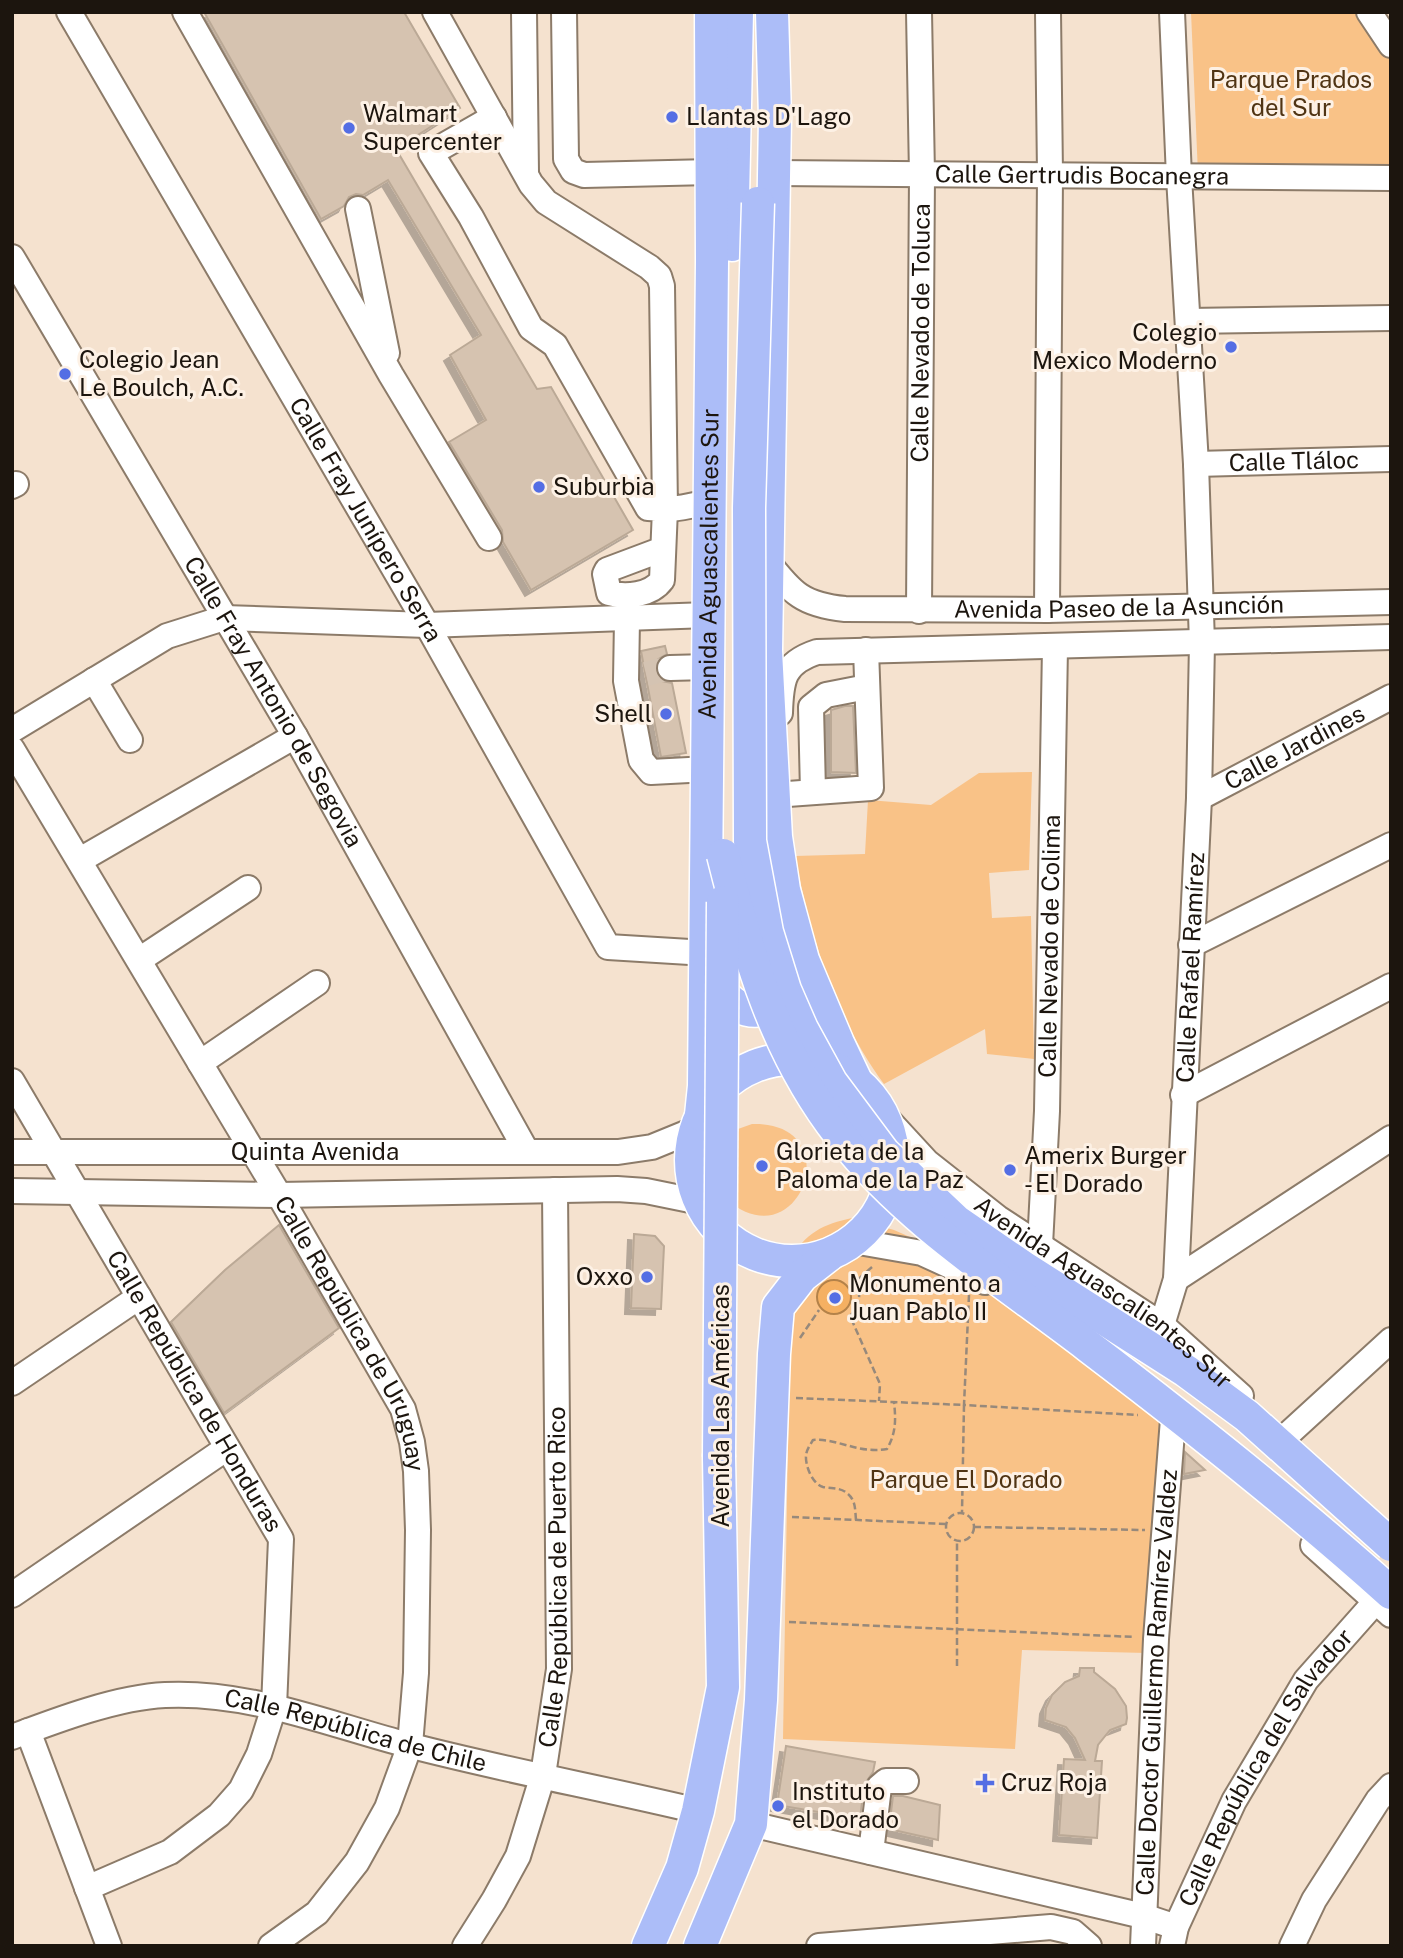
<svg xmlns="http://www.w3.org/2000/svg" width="1403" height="1958" viewBox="0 0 1403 1958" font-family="'Public Sans',sans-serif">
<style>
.green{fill:#f9c287}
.water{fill:#f5b062;stroke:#b48249;stroke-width:2}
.building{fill:#d6c3b0;stroke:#bba996;stroke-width:2;filter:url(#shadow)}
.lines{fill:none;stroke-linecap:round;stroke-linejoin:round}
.minor-tunnel{stroke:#d4c3b2;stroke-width:24;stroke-dasharray:24 12;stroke-linecap:butt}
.minor-casing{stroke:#8c7b69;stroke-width:28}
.major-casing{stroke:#fff;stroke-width:35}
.path{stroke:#97897b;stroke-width:2.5;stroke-dasharray:7 3.5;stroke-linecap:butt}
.minor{stroke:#fff;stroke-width:24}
.major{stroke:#acbdf8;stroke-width:32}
.major-bridge-casing{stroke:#fff;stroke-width:35;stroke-linecap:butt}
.major-bridge{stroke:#acbdf8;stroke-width:32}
.poi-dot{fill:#546ee4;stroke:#fdf1e5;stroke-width:2.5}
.labels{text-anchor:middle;stroke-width:6;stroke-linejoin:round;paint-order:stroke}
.park-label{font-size:24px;fill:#503413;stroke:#fdf1e5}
.poi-label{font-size:24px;fill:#1c150e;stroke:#fdf1e5;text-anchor:start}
.street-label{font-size:24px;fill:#1c150e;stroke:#fdf1e5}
</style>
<defs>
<filter id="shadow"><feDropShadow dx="-6" dy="6" stdDeviation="0" flood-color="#0004"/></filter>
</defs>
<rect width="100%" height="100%" fill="#f5e2cf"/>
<!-- green -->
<g class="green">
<path d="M1191,12H1360L1391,59V175L1198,174Z"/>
<path d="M1032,772L1029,870L989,873L992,918L1031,916L1034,1059L987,1054L985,1029L884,1084C835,1018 810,935 795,856L865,854L868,800L931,805L979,773Z"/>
<path d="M752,1124C851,1121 799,1265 725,1198L726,1140L738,1129Z"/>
<path d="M852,1218L894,1230L967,1262L1163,1413L1147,1653L1022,1650L1015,1749L783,1739L791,1260C804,1233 824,1224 852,1218Z"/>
</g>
<!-- water -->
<circle class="water" cx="834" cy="1297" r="17"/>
<!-- building -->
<g class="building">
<path d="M204,12H404L460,108L396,149L537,389L551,387L633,530L531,590L503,542L502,530L449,442L486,420L450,355L481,335L388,180L363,195L356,194L349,197L344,206L321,219Z"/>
<path d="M665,646L667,654L657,660L655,669L662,681L672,683L686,753L661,757L641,651Z"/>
<path d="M845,706H853L856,773L831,772V710Z"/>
<path d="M279,1225L339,1328L224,1413L171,1322L225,1270Z"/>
<path d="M634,1234L655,1236L664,1246L661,1309L631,1308Z"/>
<path d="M1185,1452L1205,1470L1184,1474Z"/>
<path d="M1080,1668H1094V1672L1115,1689L1126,1706L1127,1718L1126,1724L1110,1730L1098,1745L1095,1761H1102L1097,1838L1059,1835L1064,1759L1085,1760L1075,1738L1066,1727L1045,1720L1046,1708L1052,1695L1065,1682L1079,1676Z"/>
<path d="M786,1746L875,1762L873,1772L864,1785L860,1819L777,1805Z"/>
<path d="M893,1796H903L940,1805L938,1840L889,1829Z"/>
</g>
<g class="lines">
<!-- minor-tunnel -->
<path class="minor-tunnel" d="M646,674L670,668"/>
<defs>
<g id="minor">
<path id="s1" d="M69,12L427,625L608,947L706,953"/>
<path d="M185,12L391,375L489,538"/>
<path d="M435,12L531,184L546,202L649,267L659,276L662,286L665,509C684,509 692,504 709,503"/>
<path d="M524,12L526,173"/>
<path d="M564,12L566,159L573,171L584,175L711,172"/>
<path d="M1369,12L1391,45"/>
<path d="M494,117L431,153L471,217L531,328L555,345L648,508L665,509L662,580C651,595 626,598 609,593L605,574L607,570L663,549"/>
<path id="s2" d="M774,173L1391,178"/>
<path d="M358,209L387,353"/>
<path id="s3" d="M12,257L295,736L527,1152"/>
<path d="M1188,321L1391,318"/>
<path id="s4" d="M1196,464L1391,459"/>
<path d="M12,486L16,484"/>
<path id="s5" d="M768,562C792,593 803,605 845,609L1047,610L1391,602"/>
<path d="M1047,610L1050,174L1048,12"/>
<path id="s6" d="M919,611L922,175L919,12"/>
<path d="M627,619L626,681L641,760L651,772L708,769"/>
<path d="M670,668L708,667"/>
<path d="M94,680L130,740"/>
<path d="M780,713C781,680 783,663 817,652L1391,637"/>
<path d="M12,730L167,636L224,618L427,625L708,615"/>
<path id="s7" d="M12,749L279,1195L403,1409L412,1442L416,1471L418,1530L416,1673L410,1745L387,1808L357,1862L317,1913L271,1946"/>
<path d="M813,792L811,707L826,695L867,687"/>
<path d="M774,795L871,788L866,650"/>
<path id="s8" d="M1199,798L1391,697"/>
<path d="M80,860L295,736"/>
<path d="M1191,945L1391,845"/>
<path d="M139,960L248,888"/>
<path d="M200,1063L317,983"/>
<path id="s9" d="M12,1081L281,1539L274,1707L259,1754L241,1790L219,1815L170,1852L87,1888"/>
<path d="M1183,1095L1391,986"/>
<path id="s10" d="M880,1111L927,1162L998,1218L1162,1325L1241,1396"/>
<path id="s11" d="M12,1152H618L652,1147L696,1129"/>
<path d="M12,1191L279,1195L617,1189L646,1191L700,1202"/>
<path d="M853,1241L922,1253L985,1282"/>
<path id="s12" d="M1040,1245L1047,1111L1055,647"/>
<path d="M1176,1279L1391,1138"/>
<path id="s13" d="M1162,1325L1176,1279L1199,798L1202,643L1196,464L1179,177L1172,12"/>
<path d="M12,1383L139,1297"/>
<path d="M1286,1436L1391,1340"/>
<path d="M1313,1545L1391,1615"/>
<path d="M12,1595L227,1448"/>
<path d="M28,1731L109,1946"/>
<path id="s14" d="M12,1737C57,1720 118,1697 165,1695C249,1691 328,1724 408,1745C504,1770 602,1788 698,1811"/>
<path d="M751,1824L1143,1916L1176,1927"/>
<path d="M871,1852L879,1787L886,1781H906"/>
<path id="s15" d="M465,1946L494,1900L518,1856L543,1775L559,1669L555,1190"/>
<path d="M819,1946L1051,1927L1073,1932L1089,1946"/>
<path id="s16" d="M1143,1946L1156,1639L1173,1419"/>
<path id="s17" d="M1172,1946L1176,1927L1234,1801L1306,1680L1376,1601"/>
<path d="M1292,1946L1314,1900L1378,1800L1391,1786"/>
</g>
<g id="major">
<path d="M772,12L775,117L766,651L776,837L784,890L803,960L838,1043L857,1083"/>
<path d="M732,245L737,12"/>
<path d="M713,975C729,1013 761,1024 791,992"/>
<circle cx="792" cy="1160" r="101"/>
<path id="s18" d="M701,1115L704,1086L712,262L711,12"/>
<path d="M648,1946L682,1868L698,1811L723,1687L719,1457"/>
<path d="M700,1946L751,1824L761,1700L774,1354L778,1307L802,1276L829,1255"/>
</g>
</defs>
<!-- minor casing -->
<use href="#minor" class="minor-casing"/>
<!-- major casing -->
<use href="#major" class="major-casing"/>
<!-- path -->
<g class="path">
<path d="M872,1267L855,1282C862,1295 860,1305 850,1316L880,1384L879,1401"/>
<path d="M969,1295L964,1405L1138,1415"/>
<path d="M800,1338L819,1310"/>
<path d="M796,1398L964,1405L962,1513"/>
<circle cx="960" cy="1527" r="14"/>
<path d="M792,1517L946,1524"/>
<path d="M856,1520C855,1510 856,1501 848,1494C841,1487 832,1489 823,1487C812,1484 805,1465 806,1455C807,1449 810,1445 813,1440C838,1438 857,1454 887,1449C896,1433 896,1420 894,1402"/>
<path d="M974,1527L1145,1530"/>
<path d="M789,1622L1135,1637"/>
<path d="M957,1666V1541"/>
</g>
<!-- minor -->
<use href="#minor" class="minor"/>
<!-- major -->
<use href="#major" class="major"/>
<defs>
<g id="major-bridge">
<path d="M758,203L749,508L750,841L767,932L785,990L802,1029L831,1082L884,1153L956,1221L1023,1267L1186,1371L1247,1416L1391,1545"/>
<path d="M723,855C748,955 775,1052 840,1135C908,1222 1002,1280 1088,1346C1192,1425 1294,1506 1391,1593"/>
<path d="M719,1457L723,902"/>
</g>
</defs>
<!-- major-bridge casing -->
<use href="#major-bridge" class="major-bridge-casing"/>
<!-- major-bridge -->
<use href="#major-bridge" class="major-bridge"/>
</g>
<!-- markers -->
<g class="poi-dot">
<circle cx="672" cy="117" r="7"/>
<circle cx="349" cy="128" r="7"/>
<circle cx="1231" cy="347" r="7"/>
<circle cx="65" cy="374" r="7"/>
<circle cx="539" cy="487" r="7"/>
<circle cx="666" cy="714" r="7"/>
<circle cx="762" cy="1166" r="7"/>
<circle cx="1010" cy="1170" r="7"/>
<circle cx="647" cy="1277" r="7"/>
<circle cx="835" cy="1298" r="7"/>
<path d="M981.5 1772.5h7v7h7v7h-7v7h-7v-7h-7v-7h7z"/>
<circle cx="778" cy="1806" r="7"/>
</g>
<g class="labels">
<!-- park labels -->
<g class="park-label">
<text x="1291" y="88">Parque Prados<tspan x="1291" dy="28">del Sur</tspan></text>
<text x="966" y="1488">Parque El Dorado</text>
</g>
<!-- poi labels -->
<g class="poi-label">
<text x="363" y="122">Walmart<tspan x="363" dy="28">Supercenter</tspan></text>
<text x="686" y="125">Llantas D'Lago</text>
<text x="1217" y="341" text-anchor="end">Colegio<tspan x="1217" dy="28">Mexico Moderno</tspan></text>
<text x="79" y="368">Colegio Jean<tspan x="79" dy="28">Le Boulch, A.C.</tspan></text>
<text x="553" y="495">Suburbia</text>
<text x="652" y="722" text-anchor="end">Shell</text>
<text x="776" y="1160">Glorieta de la<tspan x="776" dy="28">Paloma de la Paz</tspan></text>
<text x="1024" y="1164">Amerix Burger<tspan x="1024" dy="28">- El Dorado</tspan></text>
<text x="633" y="1285" text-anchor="end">Oxxo</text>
<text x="849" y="1292">Monumento a<tspan x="849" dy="28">Juan Pablo II</tspan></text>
<text x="1001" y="1791">Cruz Roja</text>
<text x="792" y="1800">Instituto<tspan x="792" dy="28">el Dorado</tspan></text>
</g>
<!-- street labels -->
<g class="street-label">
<text dy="8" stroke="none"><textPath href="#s2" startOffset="308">Calle Gertrudis Bocanegra</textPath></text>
<text dy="8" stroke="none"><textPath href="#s6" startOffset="278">Calle Nevado de Toluca</textPath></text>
<text dy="8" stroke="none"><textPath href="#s4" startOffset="98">Calle Tláloc</textPath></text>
<text dy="8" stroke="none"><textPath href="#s1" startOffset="588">Calle Fray Junípero Serra</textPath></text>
<text dy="8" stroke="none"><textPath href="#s18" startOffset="551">Avenida Aguascalientes Sur</textPath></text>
<text dy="8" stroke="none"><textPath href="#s5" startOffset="368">Avenida Paseo de la Asunción</textPath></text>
<text dy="8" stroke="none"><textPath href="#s3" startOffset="516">Calle Fray Antonio de Segovia</textPath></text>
<text dy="8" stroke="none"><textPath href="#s8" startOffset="108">Calle Jardines</textPath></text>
<text dy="8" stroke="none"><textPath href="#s12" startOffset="299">Calle Nevado de Colima</textPath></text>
<text dy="8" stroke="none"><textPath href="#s13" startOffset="360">Calle Rafael Ramírez</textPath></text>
<text dy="8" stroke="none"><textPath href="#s11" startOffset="303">Quinta Avenida</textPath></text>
<text dy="8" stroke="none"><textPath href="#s10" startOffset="289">Avenida Aguascalientes Sur</textPath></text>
<text dy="8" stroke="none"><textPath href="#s7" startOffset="677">Calle República de Uruguay</textPath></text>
<text dy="8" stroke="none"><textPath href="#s9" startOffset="360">Calle República de Honduras</textPath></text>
<text transform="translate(721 1406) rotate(-90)" y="8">Avenida Las Américas</text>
<text dy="8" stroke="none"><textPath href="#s15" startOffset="388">Calle República de Puerto Rico</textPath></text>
<text dy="8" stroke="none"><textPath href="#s16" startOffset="264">Calle Doctor Guillermo Ramírez Valdez</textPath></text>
<text dy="8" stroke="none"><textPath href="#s14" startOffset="354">Calle República de Chile</textPath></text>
<text dy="8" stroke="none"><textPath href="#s17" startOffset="203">Calle República del Salvador</textPath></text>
</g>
</g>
<!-- border -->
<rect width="1403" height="1958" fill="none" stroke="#1c150e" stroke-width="28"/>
</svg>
